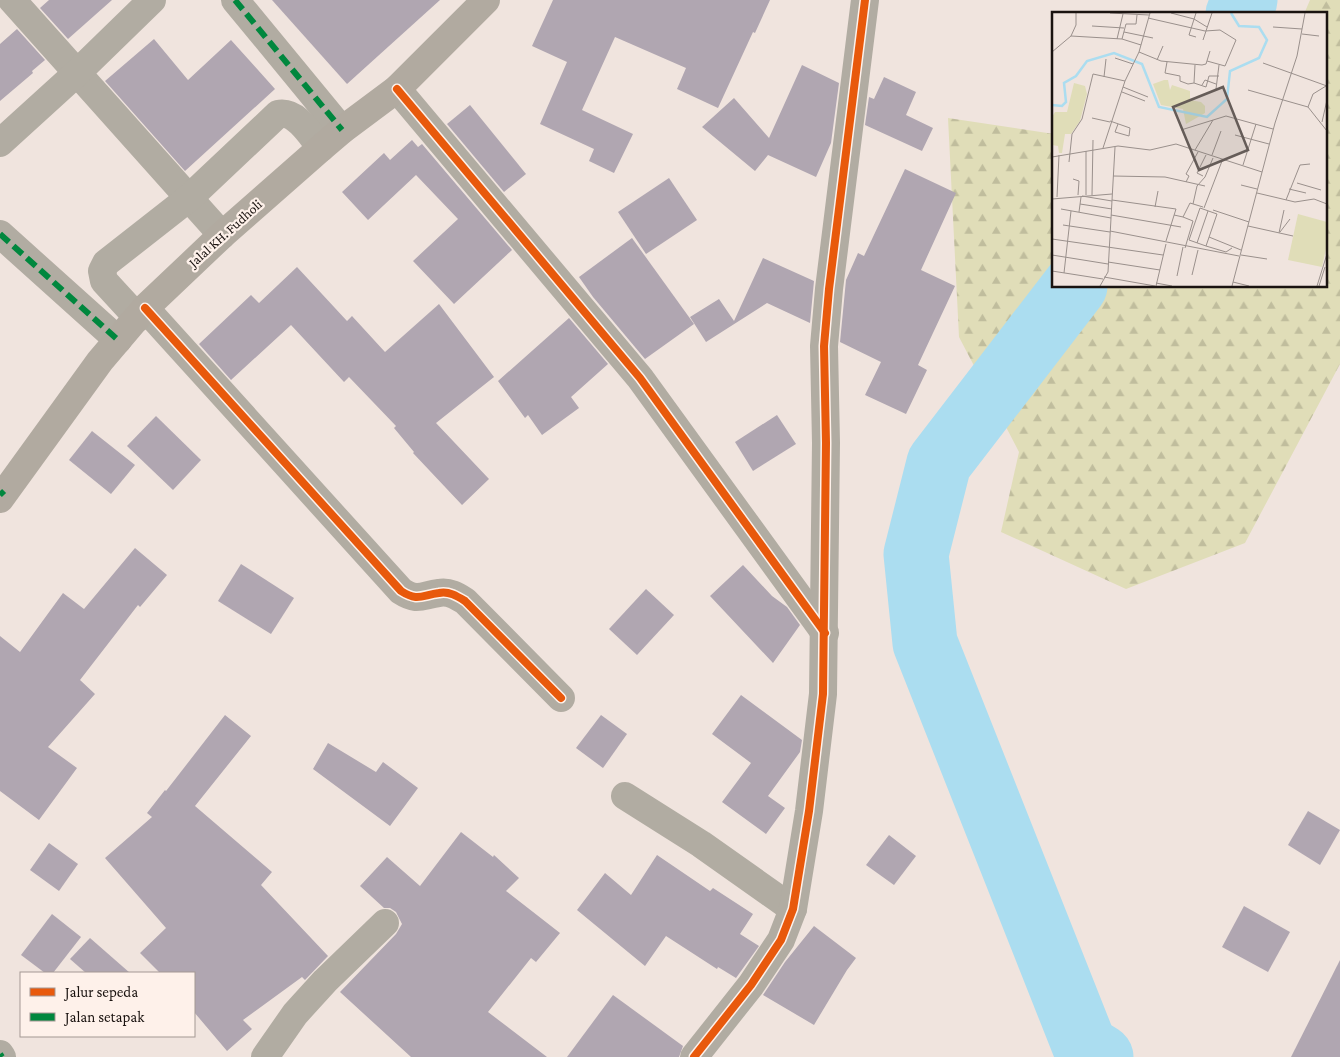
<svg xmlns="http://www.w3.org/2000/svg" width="1340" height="1057" viewBox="0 0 1340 1057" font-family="'Crimson Pro',serif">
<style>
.forest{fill:url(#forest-firs)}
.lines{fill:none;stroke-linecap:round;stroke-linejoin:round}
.river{stroke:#abddf0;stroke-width:65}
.building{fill:#b0a6b1}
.street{stroke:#b1aca2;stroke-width:28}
.secondary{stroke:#b1aaa0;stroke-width:28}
.quiet{stroke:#00873e;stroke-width:6;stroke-dasharray:12 6;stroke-linecap:butt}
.cycleway-casing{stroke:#fef1ea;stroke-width:11}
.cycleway{stroke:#e8590c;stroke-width:8}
.labels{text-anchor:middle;stroke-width:4.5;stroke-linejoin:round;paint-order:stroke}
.street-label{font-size:14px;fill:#1a1310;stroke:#fef1ea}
.inset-river{fill:none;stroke:#abddf0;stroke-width:2.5}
.inset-road{fill:none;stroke:#9a908c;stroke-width:1}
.view{fill:#655c58;fill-opacity:0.15;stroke:#655c58;stroke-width:2.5}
.inset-edge{fill:none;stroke:#1a1310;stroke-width:2.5}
</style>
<defs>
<pattern id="forest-firs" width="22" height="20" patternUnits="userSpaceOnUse" patternTransform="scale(1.25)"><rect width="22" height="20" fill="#e0ddb8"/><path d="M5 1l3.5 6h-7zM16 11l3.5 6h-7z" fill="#c0bd9d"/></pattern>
</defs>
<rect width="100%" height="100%" fill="#f0e4de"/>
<!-- forest -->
<path class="forest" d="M1310,0H1340V364L1245,543L1126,589L1001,532L1019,452L959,337L948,118L1054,134V286H1326V14H1304Z"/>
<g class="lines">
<!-- river -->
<g class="river">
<path d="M1238,14L1245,0"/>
<path d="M1075,286L939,463L916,554L925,643L1085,1047L1101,1057"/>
</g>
</g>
<!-- building -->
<g class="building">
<path d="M49,0H112L68,39L40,8Z"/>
<path d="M272,0H440L347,84Z"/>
<path d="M553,0H770L755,33L753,32L718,108L677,89L686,68L615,37L582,110L633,134L614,173L589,161L594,149L540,124L567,62L532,46Z"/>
<path d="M17,29L45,60L32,71L33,73L0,101V44Z"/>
<path d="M154,39L188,80L231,40L275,89L185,171L105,81Z"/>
<path d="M802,65L839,83L831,143L816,177L768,155L755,171L702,127L734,98L769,138Z"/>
<path d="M884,77L916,92L906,115L933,128L922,151L865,125L869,97L874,99Z"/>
<path d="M470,105L526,174L504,192L447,124Z"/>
<path d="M412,140L418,147L422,144L512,250L454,304L413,261L458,219L416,175L368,220L342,192L384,153L390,160Z"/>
<path d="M905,169L956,193L921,270L955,286L918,365L927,370L906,414L865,395L881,362L840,342L846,280L858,253L864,256Z"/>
<path d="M669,178L697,220L646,254L618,212Z"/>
<path d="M632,238L694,324L645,359L593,297L579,277Z"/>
<path d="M763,258L814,281L810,323L767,303L706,342L690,317L719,299L734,321Z"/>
<path d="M297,267L347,321L352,316L385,352L439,304L494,377L436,423L489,479L462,505L413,453L414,452L394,428L396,426L349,377L344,382L291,325L231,380L199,344L251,295L259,303Z"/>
<path d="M569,318L608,364L571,397L579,408L542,435L528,415L525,418L498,381Z"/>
<path d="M777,415L796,444L753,471L735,442Z"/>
<path d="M156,416L201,460L173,490L127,446Z"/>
<path d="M92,431L135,465L111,494L69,460Z"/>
<path d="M135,548L167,575L140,607L138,605L80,680L95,694L48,747L77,768L39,820L0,791V636L20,652L63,593L84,609Z"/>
<path d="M241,564L294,598L271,634L218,601Z"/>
<path d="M743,565L772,596L787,607L800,625L773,663L710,596Z"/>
<path d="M646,589L674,615L637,655L609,629Z"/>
<path d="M741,695L802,740L800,752L768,796L785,808L766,834L722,802L751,763L712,734Z"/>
<path d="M225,715L251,736L195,806L272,872L261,885L328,956L305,980L302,977L243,1020L252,1029L227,1051L194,1012V973H160L140,953L166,928L105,858L152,817L147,813L165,790L166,791Z"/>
<path d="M601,715L627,734L603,768L576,748Z"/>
<path d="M328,743L376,772L383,762L418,788L390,826L313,769Z"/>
<path d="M1308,811L1340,830L1320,865L1288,845Z"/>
<path d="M461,832L493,857L494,855L519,878L506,891L560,933L536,962L531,958L488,1012L547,1057H411L340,992L396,934L402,924L396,912L390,908H384L360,886L387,857L420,886Z"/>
<path d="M889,835L916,856L894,885L866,865Z"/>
<path d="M49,843L78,864L59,891L30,870Z"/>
<path d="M657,855L710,891L713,888L753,914L740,934L759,946L736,978L718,967L717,969L666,936L645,966L577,910L605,873L631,895Z"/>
<path d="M1244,906L1290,932L1268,972L1222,947Z"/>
<path d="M52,914L81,937L53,973H45L21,955Z"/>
<path d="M814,926L856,958L847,970L814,1025L763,995L785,962Z"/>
<path d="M90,938L130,973H86L70,959Z"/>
<path d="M1340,960V1057H1291Z"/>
<path d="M613,995L683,1046L679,1057H567Z"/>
</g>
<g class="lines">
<!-- street -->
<g class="street">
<path d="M12,0L222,235"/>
<path d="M235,0L342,130"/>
<path d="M397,89L640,378L825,633"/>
<path d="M0,143L78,72L152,0"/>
<path d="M0,234L118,340"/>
<path d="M145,308L401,591C418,602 422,595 439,593C449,591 457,596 465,601L561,698"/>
<path d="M138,318L104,281L102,271L106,263L189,198L278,114C297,110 311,136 321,148"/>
<path d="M625,796L701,844L793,909"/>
<path d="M0,1054L2,1057"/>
<path d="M265,1057L295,1014L325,981L385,923"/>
<path d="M694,1057L751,985L781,940L793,909L809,811L823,694L826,443L824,346L829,289L865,0"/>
</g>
<!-- secondary -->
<path class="secondary" d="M0,499L100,361L145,308L222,235L321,148L342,130L397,89L486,0"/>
<!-- quiet -->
<g class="quiet">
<path d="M235,0L342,130"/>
<path d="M0,234L118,340"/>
<path d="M0,491L4,495"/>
<path d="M0,1054L2,1057"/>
</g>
<defs>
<g id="cycleway">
<path d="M397,89L640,378L825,633"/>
<path d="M145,308L401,591C418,602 422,595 439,593C449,591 457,596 465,601L561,698"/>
<path d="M694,1057L751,985L781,940L793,909L809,811L823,694L826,443L824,346L829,289L865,0"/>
</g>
</defs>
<!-- cycleway casing -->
<use href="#cycleway" class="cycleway-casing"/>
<!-- cycleway -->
<use href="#cycleway" class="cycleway"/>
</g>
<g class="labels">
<!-- street labels -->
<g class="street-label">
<text transform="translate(225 233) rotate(-42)" y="5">Jalal KH. Fudholi</text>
</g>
</g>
<!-- overview -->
<g transform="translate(1052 12)">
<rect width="275" height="275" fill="#f0e4de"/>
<path d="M112,68H116L118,78L120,73L138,79V88L149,90L153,94V101L134,112L131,97L109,93L101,72ZM22,71L33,74L35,82L28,109L19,122H13L10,141H7L6,134L0,133V105L3,100H15Z" fill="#e0ddb8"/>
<path d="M246,202L275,210V232L270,255L236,248Z" fill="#e0ddb8"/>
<path class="inset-river" d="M0,93L10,94L14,90L12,71L24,64L35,49L62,41L90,52L107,95L155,105L175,87L178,59L207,46L215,28L207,15L187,14L179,1"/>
<path class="inset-road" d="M58,1L97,3M119,1L142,7L155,15M96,6L153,19L168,18L184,28L173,54L155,49M40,14L72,16M221,15L250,17M72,20L101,26M250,22L267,24M19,24L70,27L89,33M144,25L137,23L144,1M65,27L71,2M70,27L74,12H84L85,3M151,28L160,1M0,40L19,24L24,13V1M87,40L109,49L150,53L154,52L158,39M63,46L81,52M105,48L111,34M115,50L113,61L128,64V69L136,72L142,71L143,53M211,51L275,74M52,65L54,47M142,71L154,75L157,64H167M150,73L153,68L164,72M71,75L96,85M164,77L167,53M196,78L256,95L275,119M70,80L93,89M256,95L261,82L274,74M40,106L58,110M58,109L78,116L77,124L63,120L66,112M270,110L275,88M129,118L174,104L221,117M183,123L217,132M51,136L73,69L87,40L98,1M143,138L161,108M34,139V183M160,143L169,119M0,145L66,134L98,138L124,132L210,160M17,150L20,122L30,107L41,62L73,69M191,153L204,112M61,164L113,165L153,174M151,164L145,161L154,143M21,167L27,169L26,183M134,170L137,164L134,162L146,140M245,171L269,178M189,173L205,177M237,177L254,181M205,181L243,190L262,187L275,192M40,183L41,128M30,184L60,189M5,185L7,143M0,187L60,182M60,188L124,197L114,229M234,188L248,153L258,152M28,192L60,197M141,192L145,174L153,165L161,146M103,195L106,179M152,196L170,149M9,197L59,206M161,198L197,210M27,200L29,185M59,203L129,215M122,203L131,205L138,191L151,195M131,205L141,209L133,236M11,213L58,220M196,214L241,224M58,219L187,244M228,220L238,207M227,221L232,198M157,225L189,238M0,227L111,243M145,231L156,199M154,234L165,202L148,196L137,228L154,234L174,240L180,236M0,243L56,252M189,243L215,247M56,250L108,258M0,259L51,267M12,261L19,199M140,263L146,238M125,264L131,235M52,265L103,274M181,270L197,274M104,271L120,274M48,274L56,260L63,135M104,274L114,232M180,274L223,111L245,44L253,1M265,274L275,242M267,274L273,255"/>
<path class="view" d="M171,75L196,138L147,158L121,95Z"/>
<rect width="275" height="275" class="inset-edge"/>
</g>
<!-- legend -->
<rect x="20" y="972" width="175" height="65" fill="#fef1ea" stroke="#a39893"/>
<rect x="30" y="988" width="25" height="8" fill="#e8590c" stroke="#a39893"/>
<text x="65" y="997" font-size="15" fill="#1a1310">Jalur sepeda</text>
<rect x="30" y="1013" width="25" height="8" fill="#00873e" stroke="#a39893"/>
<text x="65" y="1022" font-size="15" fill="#1a1310">Jalan setapak</text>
</svg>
